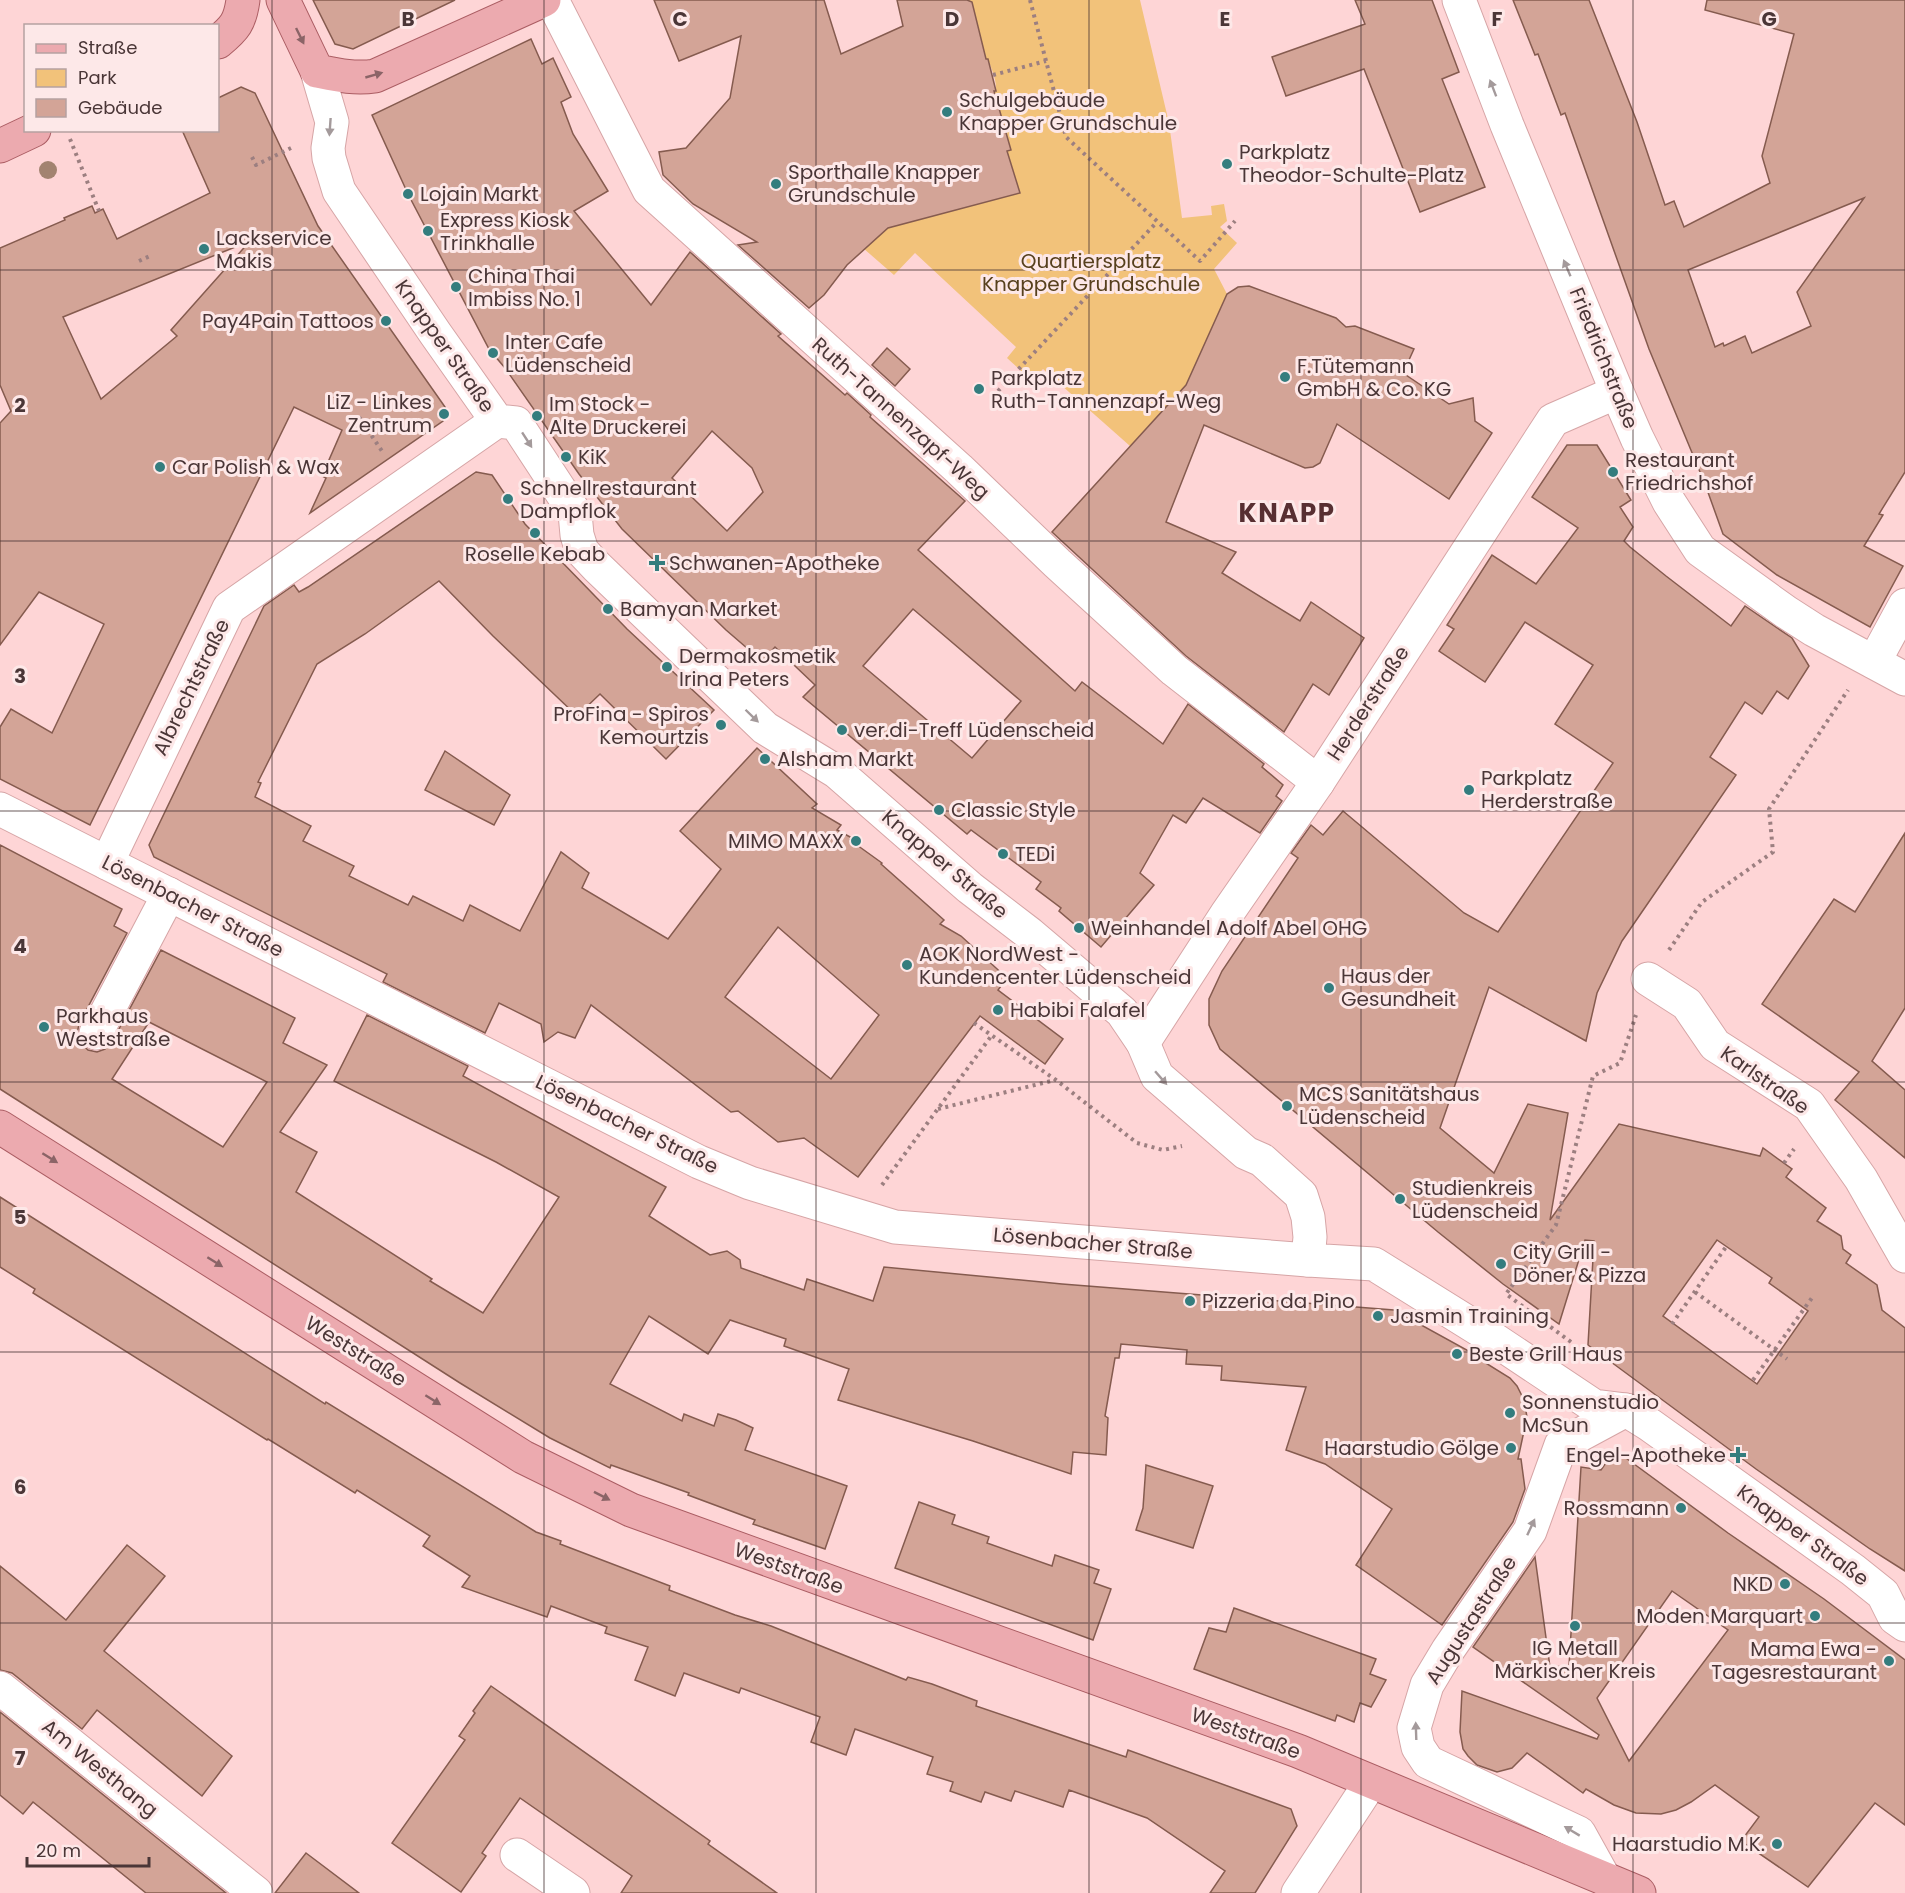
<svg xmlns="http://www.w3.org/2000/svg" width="1905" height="1893" viewBox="0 0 1905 1893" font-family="Poppins,sans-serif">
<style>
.green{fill:#f2c27a}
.building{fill:#d3a497;stroke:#855b4f;stroke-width:1.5;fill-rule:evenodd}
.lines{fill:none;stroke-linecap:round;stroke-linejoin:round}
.minor-casing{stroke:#d6a5a6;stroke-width:35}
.major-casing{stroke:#ab5d63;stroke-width:35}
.path{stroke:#9c7f80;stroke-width:4;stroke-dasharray:3 4.5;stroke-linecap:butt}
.minor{stroke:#fff;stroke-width:33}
.major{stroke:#ecaaaf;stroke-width:33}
.tree{fill:#a28370}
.oneway{fill:#8b6467}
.oneway2{fill:#a49a9b}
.grid{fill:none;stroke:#4a3637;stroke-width:1.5;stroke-opacity:0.55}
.poi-dot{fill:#347d7e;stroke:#fde8e8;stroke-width:2}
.labels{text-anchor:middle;stroke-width:6;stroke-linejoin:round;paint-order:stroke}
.poi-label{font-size:20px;fill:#4a3637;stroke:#fde8e8;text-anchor:start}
.park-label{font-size:20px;fill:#57401d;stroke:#fde8e8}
.street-label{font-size:20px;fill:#4a3637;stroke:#fde8e8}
.district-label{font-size:26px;font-weight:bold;letter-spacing:1.5px;fill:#572f32;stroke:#fde8e8}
.grid-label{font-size:20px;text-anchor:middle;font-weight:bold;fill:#4a3637;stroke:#fde8e8;stroke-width:6;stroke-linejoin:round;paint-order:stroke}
</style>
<rect width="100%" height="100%" fill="#fed5d6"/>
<!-- green -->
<path class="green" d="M967,0H1140L1169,123L1182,218L1212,215L1211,206L1224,204L1227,221L1220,227L1237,243L1214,269L1227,294L1186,385L1130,446L1043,369L1032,381L1007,358L1016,347L915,253L894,275L863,248L881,226L952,211L1020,193L1007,151L1010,150L994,91H996C997,80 991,68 988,59H986L972,2Z"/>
<!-- building -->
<g class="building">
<path d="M313,0H455L353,49L335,44Z"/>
<path d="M654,0H824L841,54L903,26L897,0H967L972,2L986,59H988L996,91H994L1011,150L1007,151L1020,193L888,228L847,265L824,295L809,308L738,245L757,242L693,204L663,175L659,152L686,148L730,98L741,36L679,61Z"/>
<path d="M1355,0H1432L1459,72L1442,79L1485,187L1420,212L1364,69L1286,96L1272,57L1365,24Z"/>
<path d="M1513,0H1589L1637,122L1665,205L1674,201L1684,227L1770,183L1762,156L1794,34L1705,10L1707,0H1905V472L1879,514L1883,515L1864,546L1903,566L1870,627L1777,575L1723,534L1705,484L1649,349L1565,113L1561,115L1538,54L1535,55ZM1864,198L1797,292L1811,326L1752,353L1745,336L1724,346L1723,343L1715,347L1688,270Z"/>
<path d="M531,39L542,64L553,58L571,97L561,102L573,134L608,191L574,211L651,305L690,252L781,334L778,336L845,395L847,393L871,415L870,417L965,501L918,550L1075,691L1082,682L1163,744L1188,704L1264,764L1262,767L1283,785L1276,796L1282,801L1260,833L1203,798L1186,823L1173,815L1140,873L1154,885L1101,947L1059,911L1061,908L1036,889L1041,882L971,830L967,834L803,697L815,685L775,647L762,661L726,630L622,529L579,474L505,368L489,349L408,194L372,115ZM712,431L752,468L763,492L727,531L672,478ZM913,609L1021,701L972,758L863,666Z"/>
<path d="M241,87L255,93L318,226L445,407L443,421L310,513L326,478L322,476L342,430L294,407L90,825L0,779V727L11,709L52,733L104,624L39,592L0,645V423L11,411L0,385V248L65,220L64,218L92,206L95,213L103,209L117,239L210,193L182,130H218V98ZM250,241L171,330L177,336L101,399L63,317Z"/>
<path d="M1249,286L1336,318L1346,327L1355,326L1414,349L1403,373L1449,404L1473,398L1475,421L1492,433L1449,499L1337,424L1320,463L1313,467L1305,468L1204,425L1166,522L1236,552L1222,573L1300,621L1311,602L1364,638L1329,695L1313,684L1284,732L1186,656L1052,532L1186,385L1227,294L1238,287Z"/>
<path d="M887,348L910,369L895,386L872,365Z"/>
<path d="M1567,445H1597L1631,500L1620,507L1633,527L1624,541L1630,547L1666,576L1731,626L1745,606L1792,638L1809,666L1788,699L1777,691L1762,714L1745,702L1710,757L1736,775L1622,941L1597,993L1586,1041L1489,987L1440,1128L1494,1173L1528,1104L1568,1113L1550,1220L1619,1124L1760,1156L1763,1148L1792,1169L1786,1177L1826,1208L1817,1221L1841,1236L1843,1249L1851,1255L1846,1263L1877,1285L1882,1310L1905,1328V1571L1870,1549L1756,1469L1588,1345L1594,1241L1585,1240L1559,1324L1503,1284L1438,1232L1220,1049L1209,1025V999L1222,971L1298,858L1291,853L1311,825L1323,835L1343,811L1464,913L1498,932L1613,763L1555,724L1593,665L1525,622L1485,682L1439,651L1454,629L1447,625L1492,555L1536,584L1578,528L1532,497ZM1717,1240L1772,1278L1769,1283L1808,1311L1757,1384L1663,1316Z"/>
<path d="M476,472L492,475L525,524L627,629L714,710L666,759L600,694L577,716L493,636L439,581L365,634L317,664L258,782L261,783L255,797L311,826L303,841L354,866L349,876L408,905L413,896L463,921L470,905L520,931L561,852L589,873L582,888L668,939L721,869L680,831L757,748L817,804L812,808L841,825L837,830L852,838L850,840L882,863L881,864L944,920L940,924L961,936L1007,978L998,990L1063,1039L1045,1064L980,1016L858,1177L804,1138L778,1142L738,1111L731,1112L591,1005L575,1038L558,1032L544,1042L541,1024L499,1003L485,1033L383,982L387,974L154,857L149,845L264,606L294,585L299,592L308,587ZM778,927L879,1015L831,1079L725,997Z"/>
<path d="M445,751L510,795L494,825L425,790Z"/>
<path d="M1905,833V1008L1872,1061L1905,1090V1158L1835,1100L1859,1072L1762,1004L1834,899L1855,912Z"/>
<path d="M0,845L122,909L114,926L127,933L79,1024L77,1034L81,1043L88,1050L97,1052L105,1049L112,1042L161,950L295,1018L283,1043L327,1065L280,1132L317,1152L296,1192L432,1279L430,1281L483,1313L559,1197L496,1162L334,1081L367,1015L468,1066L463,1076L666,1187L649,1216L710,1255L727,1251L740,1260L741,1268L804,1290L807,1279L873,1301L884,1267L1062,1284L1394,1310L1485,1360L1484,1362L1510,1378L1517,1386L1524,1400L1527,1417L1518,1459H1521L1525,1489L1513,1522L1442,1625L1356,1565L1392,1509L1325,1464L1286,1450L1306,1387L1221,1380L1222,1366L1186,1364L1187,1350L1121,1344L1119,1358H1115L1105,1416L1108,1418L1106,1455L1073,1452L1071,1474L973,1441L838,1400L849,1369L784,1346L786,1339L730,1320L708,1354L649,1316L610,1384L682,1421L684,1414L714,1426L718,1414L736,1420L753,1428L745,1450L847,1486L825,1549L753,1524L755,1520L688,1495L689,1493L611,1465L610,1468L550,1438L460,1383L0,1089ZM149,1022L267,1082L223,1147L112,1079Z"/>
<path d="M0,1197L325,1404L326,1402L536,1532L561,1541L560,1544L670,1586L669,1590L735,1615L771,1626L906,1680L908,1677L932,1684L977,1701L976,1706L1126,1757L1128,1750L1291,1809L1297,1826L1255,1893H1210L1225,1871L1147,1818L1069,1790L1063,1807L1015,1791L1011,1801L985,1792L981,1802L950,1791L953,1782L927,1774L933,1757L855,1729L846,1755L811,1742L820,1717L741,1688L739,1693L684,1673L675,1696L635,1680L648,1647L605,1633L607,1627L551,1606L547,1617L462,1587L470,1576L423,1546L430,1536L357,1490L355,1493L268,1439L267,1440L33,1293L35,1289L0,1267Z"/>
<path d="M1615,1450L1728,1533L1824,1599L1905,1660V1825L1875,1803L1808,1887L1741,1841L1759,1817L1715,1785L1691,1802L1676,1810L1661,1814L1636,1813L1614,1805L1586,1789L1583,1793L1527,1753L1512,1768L1497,1772L1477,1765L1468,1756L1463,1749L1460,1732L1462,1691L1597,1739L1599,1735L1473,1647L1535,1557L1550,1667L1569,1666L1581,1467L1601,1470ZM1672,1591L1728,1630L1629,1761L1597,1698Z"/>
<path d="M1146,1465L1213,1486L1193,1548L1136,1530L1143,1508Z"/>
<path d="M919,1502L955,1515L952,1524L989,1537L987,1543L1052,1566L1055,1555L1099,1570L1094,1583L1111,1589L1093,1640L895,1568Z"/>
<path d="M127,1545L165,1576L104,1651L232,1756L202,1796L97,1710L82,1729L12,1673L0,1670V1566L66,1620Z"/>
<path d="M1234,1608L1376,1659L1370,1674L1386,1680L1371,1707L1360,1703L1354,1722L1337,1715L1335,1721L1194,1669L1209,1628L1226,1632Z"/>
<path d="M491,1686L710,1841L708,1844L777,1893H621L632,1876L520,1798L482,1853L486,1856L461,1892L392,1843L465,1740L459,1736L475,1713L473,1711Z"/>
<path d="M0,1712L167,1846L226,1893H146L33,1802L23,1814L0,1795Z"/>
<path d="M306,1853L359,1893H275Z"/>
</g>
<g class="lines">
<defs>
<g id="minor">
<path d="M552,0L649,190L959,469L1057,563L1174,670L1318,782"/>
<path d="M1459,0L1507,125L1617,392L1637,438L1669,502L1700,550L1786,612L1814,630L1905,679"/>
<path d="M317,71L332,122L328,148L329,158L339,191L435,333L497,421L516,423L575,513L577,535L582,551L596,566L765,728L837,772L970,888L1030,934L1122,1012L1143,1043L1157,1076L1246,1153L1262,1160L1301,1195L1308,1217L1310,1237L1308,1260L1374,1264L1480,1330L1594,1406L1626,1410L1650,1425L1853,1570L1883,1594L1895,1618L1905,1625"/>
<path d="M1874,662L1905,605"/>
<path d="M0,809L699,1162L750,1183L895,1227L1308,1260"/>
<path d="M107,863L229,608L497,421"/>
<path d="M1648,979L1687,1004L1715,1045L1809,1105L1861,1179L1905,1256"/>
<path d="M96,1033L169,894"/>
<path d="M1143,1043L1226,915L1318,782L1553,420L1617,392"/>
<path d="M0,1688L256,1893"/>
<path d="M517,1855L573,1893"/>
<path d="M1604,1878L1579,1833L1428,1762L1418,1747L1414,1728L1427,1685L1448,1650L1530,1531L1561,1445L1626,1410"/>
<path d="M1298,1893L1371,1782"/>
</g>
<g id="major">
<path d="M283,0L317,71C337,75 354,79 375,76L544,0"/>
<path d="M218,42C235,28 240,22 243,0"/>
<path d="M0,146L34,130"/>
<path d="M0,1127L523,1457L631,1510L1298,1751L1639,1893"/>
</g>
</defs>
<!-- minor casing -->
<use href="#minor" class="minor-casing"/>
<!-- major casing -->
<use href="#major" class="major-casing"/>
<!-- path -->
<g class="path">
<path d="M1030,0L1066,137L1200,261L1235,221"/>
<path d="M993,75L1046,61"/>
<path d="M70,139L99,211"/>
<path d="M252,157L256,165L291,148"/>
<path d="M139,261L150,256"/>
<path d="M998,391L1157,222"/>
<path d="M359,417L384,454"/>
<path d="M1669,950L1702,902L1773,852L1769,809L1848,690"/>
<path d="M974,1023L1056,1080L1137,1143L1163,1150L1182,1146"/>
<path d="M938,1109L1055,1080"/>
<path d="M1784,1163L1794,1149"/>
<path d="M882,1185L992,1035"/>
<path d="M1695,1292L1787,1359"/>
<path d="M1672,1324L1728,1244"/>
<path d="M1571,1342L1506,1294L1556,1225L1593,1076L1620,1063L1636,1015"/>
<path d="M1753,1380L1814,1295"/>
</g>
<!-- minor -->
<use href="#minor" class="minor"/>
<!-- major -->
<use href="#major" class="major"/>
</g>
<!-- trees -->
<circle class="tree" cx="48" cy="170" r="9"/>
<!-- one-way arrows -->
<defs><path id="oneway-solid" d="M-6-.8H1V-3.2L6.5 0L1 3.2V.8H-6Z" transform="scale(1.5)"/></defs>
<g class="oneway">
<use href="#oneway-solid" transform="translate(300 36) rotate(64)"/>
<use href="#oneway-solid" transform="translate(374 75) rotate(-16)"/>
<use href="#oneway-solid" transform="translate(50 1158) rotate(32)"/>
<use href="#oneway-solid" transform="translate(215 1262) rotate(32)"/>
<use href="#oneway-solid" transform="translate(433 1400) rotate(32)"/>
<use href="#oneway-solid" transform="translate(602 1496) rotate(27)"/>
</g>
<g class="oneway2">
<use href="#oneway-solid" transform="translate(1493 88) rotate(-111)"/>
<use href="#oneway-solid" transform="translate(330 127) rotate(94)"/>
<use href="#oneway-solid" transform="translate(1567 268) rotate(-113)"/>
<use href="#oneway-solid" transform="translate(527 440) rotate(57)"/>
<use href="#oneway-solid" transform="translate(752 716) rotate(44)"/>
<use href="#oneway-solid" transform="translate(1161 1078) rotate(49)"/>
<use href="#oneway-solid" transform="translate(1531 1527) rotate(-65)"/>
<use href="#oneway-solid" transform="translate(1416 1731) rotate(-92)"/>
<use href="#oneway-solid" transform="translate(1572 1831) rotate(-149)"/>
</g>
<!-- grid -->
<path class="grid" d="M272,0V1893M544,0V1893M816,0V1893M1089,0V1893M1361,0V1893M1633,0V1893M0,270H1905M0,541H1905M0,811H1905M0,1082H1905M0,1352H1905M0,1623H1905"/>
<!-- markers -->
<g class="poi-dot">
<circle cx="947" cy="112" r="6"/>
<circle cx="1227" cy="164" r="6"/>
<circle cx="776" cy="184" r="6"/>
<circle cx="408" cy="194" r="6"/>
<circle cx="428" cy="231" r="6"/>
<circle cx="204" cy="249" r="6"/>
<circle cx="456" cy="287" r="6"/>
<circle cx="386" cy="321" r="6"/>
<circle cx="493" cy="353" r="6"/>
<circle cx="1285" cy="377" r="6"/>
<circle cx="979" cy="389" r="6"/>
<circle cx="444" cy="414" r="6"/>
<circle cx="537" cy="416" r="6"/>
<circle cx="566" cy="457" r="6"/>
<circle cx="160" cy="467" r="6"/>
<circle cx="1613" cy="472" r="6"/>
<circle cx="508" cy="499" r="6"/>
<circle cx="535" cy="533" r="6"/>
<path d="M654 554h6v6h6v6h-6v6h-6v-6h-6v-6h6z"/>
<circle cx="608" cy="609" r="6"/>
<circle cx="667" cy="667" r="6"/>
<circle cx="721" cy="725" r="6"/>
<circle cx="842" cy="730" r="6"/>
<circle cx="765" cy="759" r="6"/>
<circle cx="1469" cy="790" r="6"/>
<circle cx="939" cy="810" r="6"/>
<circle cx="856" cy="841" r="6"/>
<circle cx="1003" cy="854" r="6"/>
<circle cx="1079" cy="928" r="6"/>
<circle cx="907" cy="965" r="6"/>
<circle cx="1329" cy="988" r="6"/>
<circle cx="998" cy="1010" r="6"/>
<circle cx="44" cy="1027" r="6"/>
<circle cx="1287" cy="1106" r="6"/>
<circle cx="1400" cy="1199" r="6"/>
<circle cx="1501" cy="1264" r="6"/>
<circle cx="1190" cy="1301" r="6"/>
<circle cx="1378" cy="1316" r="6"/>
<circle cx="1457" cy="1354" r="6"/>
<circle cx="1510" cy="1413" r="6"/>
<circle cx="1511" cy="1448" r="6"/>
<path d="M1735 1446h6v6h6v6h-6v6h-6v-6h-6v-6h6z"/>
<circle cx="1681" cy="1508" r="6"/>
<circle cx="1785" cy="1584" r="6"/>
<circle cx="1815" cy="1616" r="6"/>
<circle cx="1575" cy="1626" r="6"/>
<circle cx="1889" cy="1661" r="6"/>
<circle cx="1777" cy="1844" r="6"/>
</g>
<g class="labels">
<!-- poi labels -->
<g class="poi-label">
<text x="959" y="107">Schulgebäude<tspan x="959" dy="23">Knapper Grundschule</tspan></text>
<text x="1239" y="159">Parkplatz<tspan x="1239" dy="23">Theodor-Schulte-Platz</tspan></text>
<text x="788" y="179">Sporthalle Knapper<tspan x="788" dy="23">Grundschule</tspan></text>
<text x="420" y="201">Lojain Markt</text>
<text x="440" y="227">Express Kiosk<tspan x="440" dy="23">Trinkhalle</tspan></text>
<text x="216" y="245">Lackservice<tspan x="216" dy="23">Makis</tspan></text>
<text x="468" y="283">China Thai<tspan x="468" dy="23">Imbiss No. 1</tspan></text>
<text x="374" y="328" text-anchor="end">Pay4Pain Tattoos</text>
<text x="505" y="349">Inter Cafe<tspan x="505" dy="23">Lüdenscheid</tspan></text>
<text x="1297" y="373">F.Tütemann<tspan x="1297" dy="23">GmbH &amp; Co. KG</tspan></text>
<text x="991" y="385">Parkplatz<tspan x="991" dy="23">Ruth-Tannenzapf-Weg</tspan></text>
<text x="432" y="409" text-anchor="end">LiZ - Linkes<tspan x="432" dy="23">Zentrum</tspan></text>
<text x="549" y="411">Im Stock -<tspan x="549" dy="23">Alte Druckerei</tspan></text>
<text x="578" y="464">KiK</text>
<text x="1625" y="467">Restaurant<tspan x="1625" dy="23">Friedrichshof</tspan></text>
<text x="172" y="474">Car Polish &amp; Wax</text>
<text x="520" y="495">Schnellrestaurant<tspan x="520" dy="23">Dampflok</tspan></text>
<text x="535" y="561" text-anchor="middle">Roselle Kebab</text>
<text x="669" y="570">Schwanen-Apotheke</text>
<text x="620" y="616">Bamyan Market</text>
<text x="679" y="663">Dermakosmetik<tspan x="679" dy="23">Irina Peters</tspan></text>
<text x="709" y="721" text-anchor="end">ProFina - Spiros<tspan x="709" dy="23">Kemourtzis</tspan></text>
<text x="854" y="737">ver.di-Treff Lüdenscheid</text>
<text x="777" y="766">Alsham Markt</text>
<text x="1481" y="785">Parkplatz<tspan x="1481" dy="23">Herderstraße</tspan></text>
<text x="951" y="817">Classic Style</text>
<text x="844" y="848" text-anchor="end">MIMO MAXX</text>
<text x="1015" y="861">TEDi</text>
<text x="1091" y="935">Weinhandel Adolf Abel OHG</text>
<text x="919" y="961">AOK NordWest -<tspan x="919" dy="23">Kundencenter Lüdenscheid</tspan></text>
<text x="1341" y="983">Haus der<tspan x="1341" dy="23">Gesundheit</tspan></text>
<text x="1010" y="1017">Habibi Falafel</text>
<text x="56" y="1023">Parkhaus<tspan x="56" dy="23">Weststraße</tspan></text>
<text x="1299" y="1101">MCS Sanitätshaus<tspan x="1299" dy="23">Lüdenscheid</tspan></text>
<text x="1412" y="1195">Studienkreis<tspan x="1412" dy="23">Lüdenscheid</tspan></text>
<text x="1513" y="1259">City Grill -<tspan x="1513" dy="23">Döner &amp; Pizza</tspan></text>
<text x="1202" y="1308">Pizzeria da Pino</text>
<text x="1390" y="1323">Jasmin Training</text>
<text x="1469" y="1361">Beste Grill Haus</text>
<text x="1522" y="1409">Sonnenstudio<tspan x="1522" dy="23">McSun</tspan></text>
<text x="1499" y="1455" text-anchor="end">Haarstudio Gölge</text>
<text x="1726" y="1462" text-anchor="end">Engel-Apotheke</text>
<text x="1669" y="1515" text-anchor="end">Rossmann</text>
<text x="1773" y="1591" text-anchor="end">NKD</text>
<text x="1803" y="1623" text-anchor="end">Moden Marquart</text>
<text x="1575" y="1655" text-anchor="middle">IG Metall<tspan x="1575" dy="23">Märkischer Kreis</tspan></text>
<text x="1877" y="1656" text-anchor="end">Mama Ewa -<tspan x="1877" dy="23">Tagesrestaurant</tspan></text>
<text x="1765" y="1851" text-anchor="end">Haarstudio M.K.</text>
</g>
<!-- park labels -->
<g class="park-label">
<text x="1091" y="268">Quartiersplatz<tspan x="1091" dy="23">Knapper Grundschule</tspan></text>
</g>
<!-- street labels -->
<g class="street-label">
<text transform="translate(445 346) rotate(55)" y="7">Knapper Straße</text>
<text transform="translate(1604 358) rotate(68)" y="7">Friedrichstraße</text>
<text transform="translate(901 418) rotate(42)" y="7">Ruth-Tannenzapf-Weg</text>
<text transform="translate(191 687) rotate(-64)" y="7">Albrechtstraße</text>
<text transform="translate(1368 703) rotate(-57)" y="7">Herderstraße</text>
<text transform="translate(945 864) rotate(40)" y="7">Knapper Straße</text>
<text transform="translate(193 906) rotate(27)" y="7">Lösenbacher Straße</text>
<text transform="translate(1765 1080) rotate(35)" y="7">Karlstraße</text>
<text transform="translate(627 1124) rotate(26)" y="7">Lösenbacher Straße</text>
<text transform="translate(1093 1243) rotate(5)" y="7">Lösenbacher Straße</text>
<text transform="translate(356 1351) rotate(32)" y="7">Weststraße</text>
<text transform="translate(1803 1535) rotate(36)" y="7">Knapper Straße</text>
<text transform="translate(789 1568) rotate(20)" y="7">Weststraße</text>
<text transform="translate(1471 1620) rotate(-57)" y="7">Augustastraße</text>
<text transform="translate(1246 1733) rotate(20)" y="7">Weststraße</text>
<text transform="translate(100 1768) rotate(39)" y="7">Am Westhang</text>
</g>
<!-- district labels -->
<g class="district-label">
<text x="1287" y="522">KNAPP</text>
</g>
</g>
<g class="grid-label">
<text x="408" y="26">B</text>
<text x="680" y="26">C</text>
<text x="952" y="26">D</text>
<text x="1225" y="26">E</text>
<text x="1497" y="26">F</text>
<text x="1769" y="26">G</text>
<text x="20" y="412">2</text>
<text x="20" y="683">3</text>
<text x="20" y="953">4</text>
<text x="20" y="1224">5</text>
<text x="20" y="1494">6</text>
<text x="20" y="1765">7</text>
</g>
<!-- legend -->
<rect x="24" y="24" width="195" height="108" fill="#fde8e8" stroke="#b5a1a1" stroke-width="1.5"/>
<rect x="36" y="44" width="30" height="9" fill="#ecaaaf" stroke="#b5a1a1" stroke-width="1.5"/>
<text x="78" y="54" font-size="18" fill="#4a3637">Straße</text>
<rect x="36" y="69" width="30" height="18" fill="#f2c27a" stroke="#b5a1a1" stroke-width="1.5"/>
<text x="78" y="84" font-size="18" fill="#4a3637">Park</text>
<rect x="36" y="99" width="30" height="18" fill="#d3a497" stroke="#b5a1a1" stroke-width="1.5"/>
<text x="78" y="114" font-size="18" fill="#4a3637">Gebäude</text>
<!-- scale -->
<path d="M27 1857v9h122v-9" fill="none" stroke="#4a3637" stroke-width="3"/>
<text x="36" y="1857" font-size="18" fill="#4a3637" stroke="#fde8e8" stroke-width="4.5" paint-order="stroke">20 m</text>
</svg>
